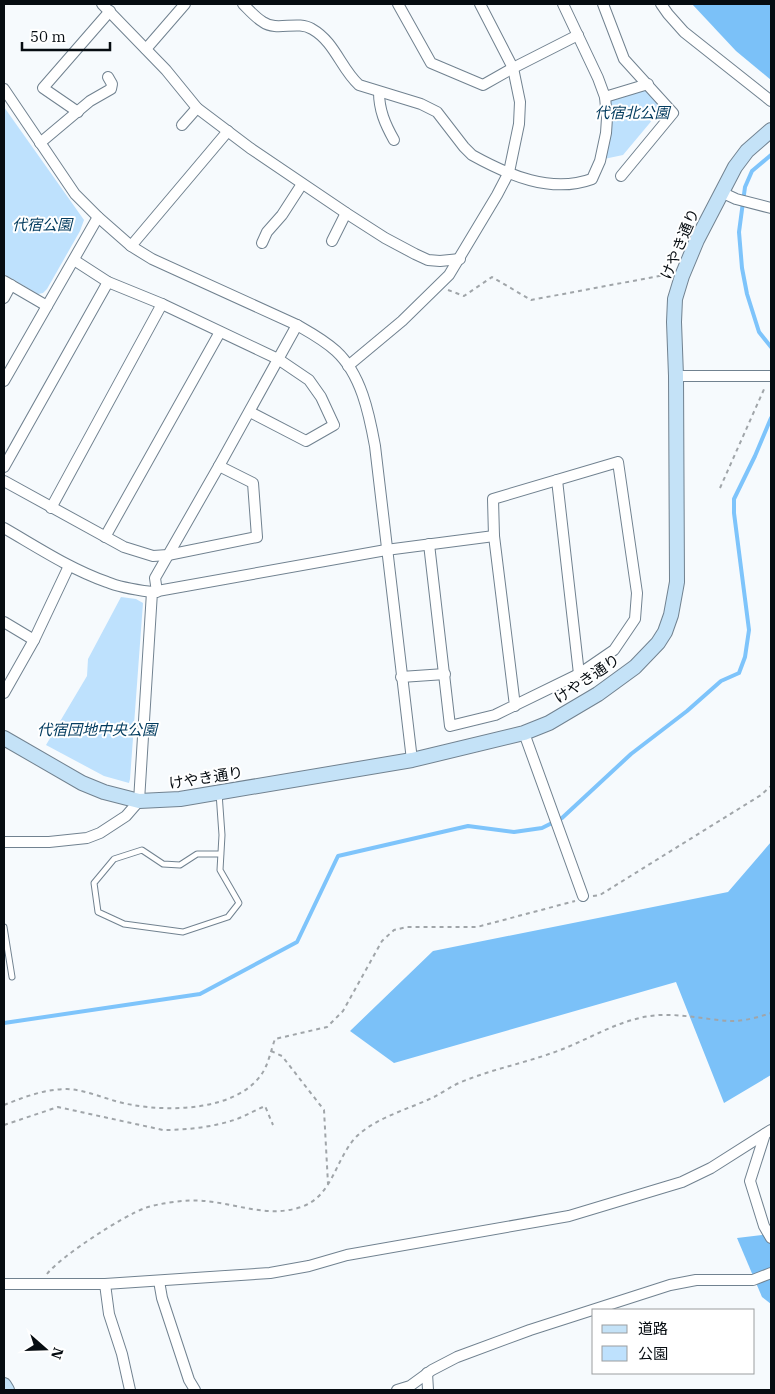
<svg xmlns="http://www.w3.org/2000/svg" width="775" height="1394" viewBox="0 0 775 1394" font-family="'IBM Plex Serif','Noto Sans JP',serif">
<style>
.green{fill:#bee1fd}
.forest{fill:#7bc1f8}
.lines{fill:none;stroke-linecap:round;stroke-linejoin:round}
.stream{stroke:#7ec4fb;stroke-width:4}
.lane-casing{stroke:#718290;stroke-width:7}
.street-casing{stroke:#718290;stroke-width:12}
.secondary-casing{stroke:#718290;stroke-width:16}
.path{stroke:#a0a5a9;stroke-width:2;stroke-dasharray:4 4;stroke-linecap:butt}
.lane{stroke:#fff;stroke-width:5}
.street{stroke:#fff;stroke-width:10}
.secondary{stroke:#c4e2f7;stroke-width:14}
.labels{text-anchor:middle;stroke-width:4;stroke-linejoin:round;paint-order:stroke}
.park-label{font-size:15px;font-style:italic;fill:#043d60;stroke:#fff}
.street-label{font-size:15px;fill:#060c11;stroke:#fff}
</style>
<rect width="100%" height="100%" fill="#f6fafd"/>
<!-- green -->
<g class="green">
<path d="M648,89L664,106L623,155L604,159L612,129L610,104L613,97Z"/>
<path d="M4,107L84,220L80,231L47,289L43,293L38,294L4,274Z"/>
<path d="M121,597L136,599L143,603L130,779L129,783L104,776L46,745L87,676L88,659Z"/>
</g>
<!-- forest -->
<g class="forest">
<path d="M692,4H771V80L736,51Z"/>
<path d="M771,842V1075L724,1103L676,982L394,1063L350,1031L433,951L728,892Z"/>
<path d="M771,1234V1304L762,1297L737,1238Z"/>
</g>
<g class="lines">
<!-- stream -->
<g class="stream">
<path d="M771,155L752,171L745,187L739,232L742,268L747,294L759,332L771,347"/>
<path d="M4,1023L200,994L297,942L338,856L468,826L514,832L542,828L562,818L631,754L687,711L721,681L739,673L745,657L749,630L734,513V499L755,456L771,418"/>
</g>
<defs>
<g id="lane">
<path d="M219,793L222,835L220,870L239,903L228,917L183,932L124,924L98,912L94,883L114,859L142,850L163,864L180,865L197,854H221"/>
<path d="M4,927L12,977"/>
</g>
<g id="street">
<path d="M102,4L166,70L197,108L250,148L346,213L385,238L415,254L428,260L440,261L460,259"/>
<path d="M243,4C249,10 256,18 263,22C277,32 297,20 312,29C335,42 341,69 359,85L421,104L437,112L464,147L472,155C508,175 551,194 592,179L600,161L606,133L607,118L605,97L598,78L563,4"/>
<path d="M398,4L431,63L483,85L513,68L578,35"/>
<path d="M603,4L624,59L673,113L621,176"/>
<path d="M661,4L668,14L684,32L771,101"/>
<path d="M146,49L185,4"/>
<path d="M4,89L75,194L98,217L131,246L152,259L297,325C311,333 324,340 336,351C361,374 369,413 375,446L412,760"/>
<path d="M379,92C379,110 385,124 394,140"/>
<path d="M605,97L648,84"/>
<path d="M78,112L43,88L110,11"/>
<path d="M182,125L197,108"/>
<path d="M40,143L90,101L111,89L112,84L108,77"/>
<path d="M721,192L736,199L771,208"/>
<path d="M332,241L346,213"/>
<path d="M262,243L267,232L282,215L302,184"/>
<path d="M131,246L228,131"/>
<path d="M74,260L108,282L162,304L278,359L309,380L321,397L334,425L306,441L250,412"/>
<path d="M4,281L47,306"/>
<path d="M4,298L11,285"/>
<path d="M348,366L402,321L449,275L497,195L509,172L519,124L520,102L513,68L480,4"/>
<path d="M676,376H771"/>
<path d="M4,381L98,217"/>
<path d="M4,467L108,282"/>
<path d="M557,480L579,674"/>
<path d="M4,481L124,547L153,556L168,555L257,537L253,483L219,466"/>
<path d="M51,508L162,304"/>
<path d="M4,528C37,547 70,569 107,582C121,588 137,590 152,592L386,550L494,536"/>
<path d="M105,537L220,332"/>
<path d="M429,544L450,726L495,715L579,674L614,650L635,619L637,593L618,462L493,499L494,536L515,706"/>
<path d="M157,592L155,578L219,466L297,325"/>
<path d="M4,622L34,640"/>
<path d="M401,677L445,674"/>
<path d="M4,693L34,640L69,566"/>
<path d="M524,733L583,896"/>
<path d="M4,842H49L87,838L100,833L126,816L139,801L152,592"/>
<path d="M765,1134L750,1181L764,1226L771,1238"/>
<path d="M159,1281L162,1298L189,1380L195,1390"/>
<path d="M4,1284H105L270,1273L309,1266L347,1255L569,1216L682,1182L711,1168L771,1130"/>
<path d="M105,1284L109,1314L122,1354L130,1390"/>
<path d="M427,1373L428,1390"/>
<path d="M397,1390L410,1386L432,1370L457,1357L530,1330L670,1285L696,1280H753L771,1273"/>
</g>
<g id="secondary">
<path d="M4,738L82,783L104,792L139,801L180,799L412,760L524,733L549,723L598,694L635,667L658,643L665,632L671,615L677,582L676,376L674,322L675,299L682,276L697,240L735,167L747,151L771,130"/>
<path d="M4,1385L7,1390"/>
</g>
</defs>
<!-- lane casing -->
<use href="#lane" class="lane-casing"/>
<!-- street casing -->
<use href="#street" class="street-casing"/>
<!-- secondary casing -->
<use href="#secondary" class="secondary-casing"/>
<!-- path -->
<g class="path">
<path d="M448,290L464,296L492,277L531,300L670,274"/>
<path d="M720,488L765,387"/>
<path d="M593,896L600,895L761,795L771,786"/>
<path d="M271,1051L282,1056L324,1110L328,1184"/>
<path d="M4,1105C24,1097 45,1089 67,1089C89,1090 111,1102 133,1105C172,1112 236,1110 261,1075C268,1066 271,1050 275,1039L327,1027L343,1011L382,941L394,930L407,927H477L575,901"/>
<path d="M4,1125L58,1107L163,1130C187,1130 214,1127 237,1119C247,1115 256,1110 265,1106L273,1125"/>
<path d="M47,1274C61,1256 123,1216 145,1208C160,1203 188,1199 205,1201C237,1204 269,1218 301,1207C334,1196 335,1157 358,1135C378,1117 409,1109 434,1097C442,1093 450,1087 459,1083C489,1070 521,1064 552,1053C585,1042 615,1021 650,1016C677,1012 705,1020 731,1021C745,1021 759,1017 771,1013"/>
</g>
<!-- lane -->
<use href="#lane" class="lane"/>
<!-- street -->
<use href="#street" class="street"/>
<!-- secondary -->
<use href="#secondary" class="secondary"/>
</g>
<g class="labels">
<!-- park labels -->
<g class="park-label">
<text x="632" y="118">代宿北公園</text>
<text x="42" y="230">代宿公園</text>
<text x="97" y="735">代宿団地中央公園</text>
</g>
<!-- street labels -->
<g class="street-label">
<text transform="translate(680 244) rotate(-67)" y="5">けやき通り</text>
<text transform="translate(587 679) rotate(-34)" y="5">けやき通り</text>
<text transform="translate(206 778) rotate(-9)" y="5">けやき通り</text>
</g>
</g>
<!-- border -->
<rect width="775" height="1394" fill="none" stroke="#060c11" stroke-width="10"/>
<!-- legend -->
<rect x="592" y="1309" width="162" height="65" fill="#ffffff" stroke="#9b9ea0"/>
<rect x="602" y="1325" width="25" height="8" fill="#c4e2f7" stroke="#9b9ea0"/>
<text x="638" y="1334" font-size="15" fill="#060c11">道路</text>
<rect x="602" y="1346" width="25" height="15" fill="#bee1fd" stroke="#9b9ea0"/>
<text x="638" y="1359" font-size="15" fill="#060c11">公園</text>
<!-- north arrow -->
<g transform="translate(45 1349) rotate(110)" stroke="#ffffff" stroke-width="4" paint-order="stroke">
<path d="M0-4L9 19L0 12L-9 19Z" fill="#060c11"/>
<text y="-8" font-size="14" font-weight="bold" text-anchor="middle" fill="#060c11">N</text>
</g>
<!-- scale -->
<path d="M22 42v8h88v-8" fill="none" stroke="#060c11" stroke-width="2.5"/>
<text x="30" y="42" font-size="15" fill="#060c11" stroke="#ffffff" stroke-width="4" paint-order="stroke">50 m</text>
</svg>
